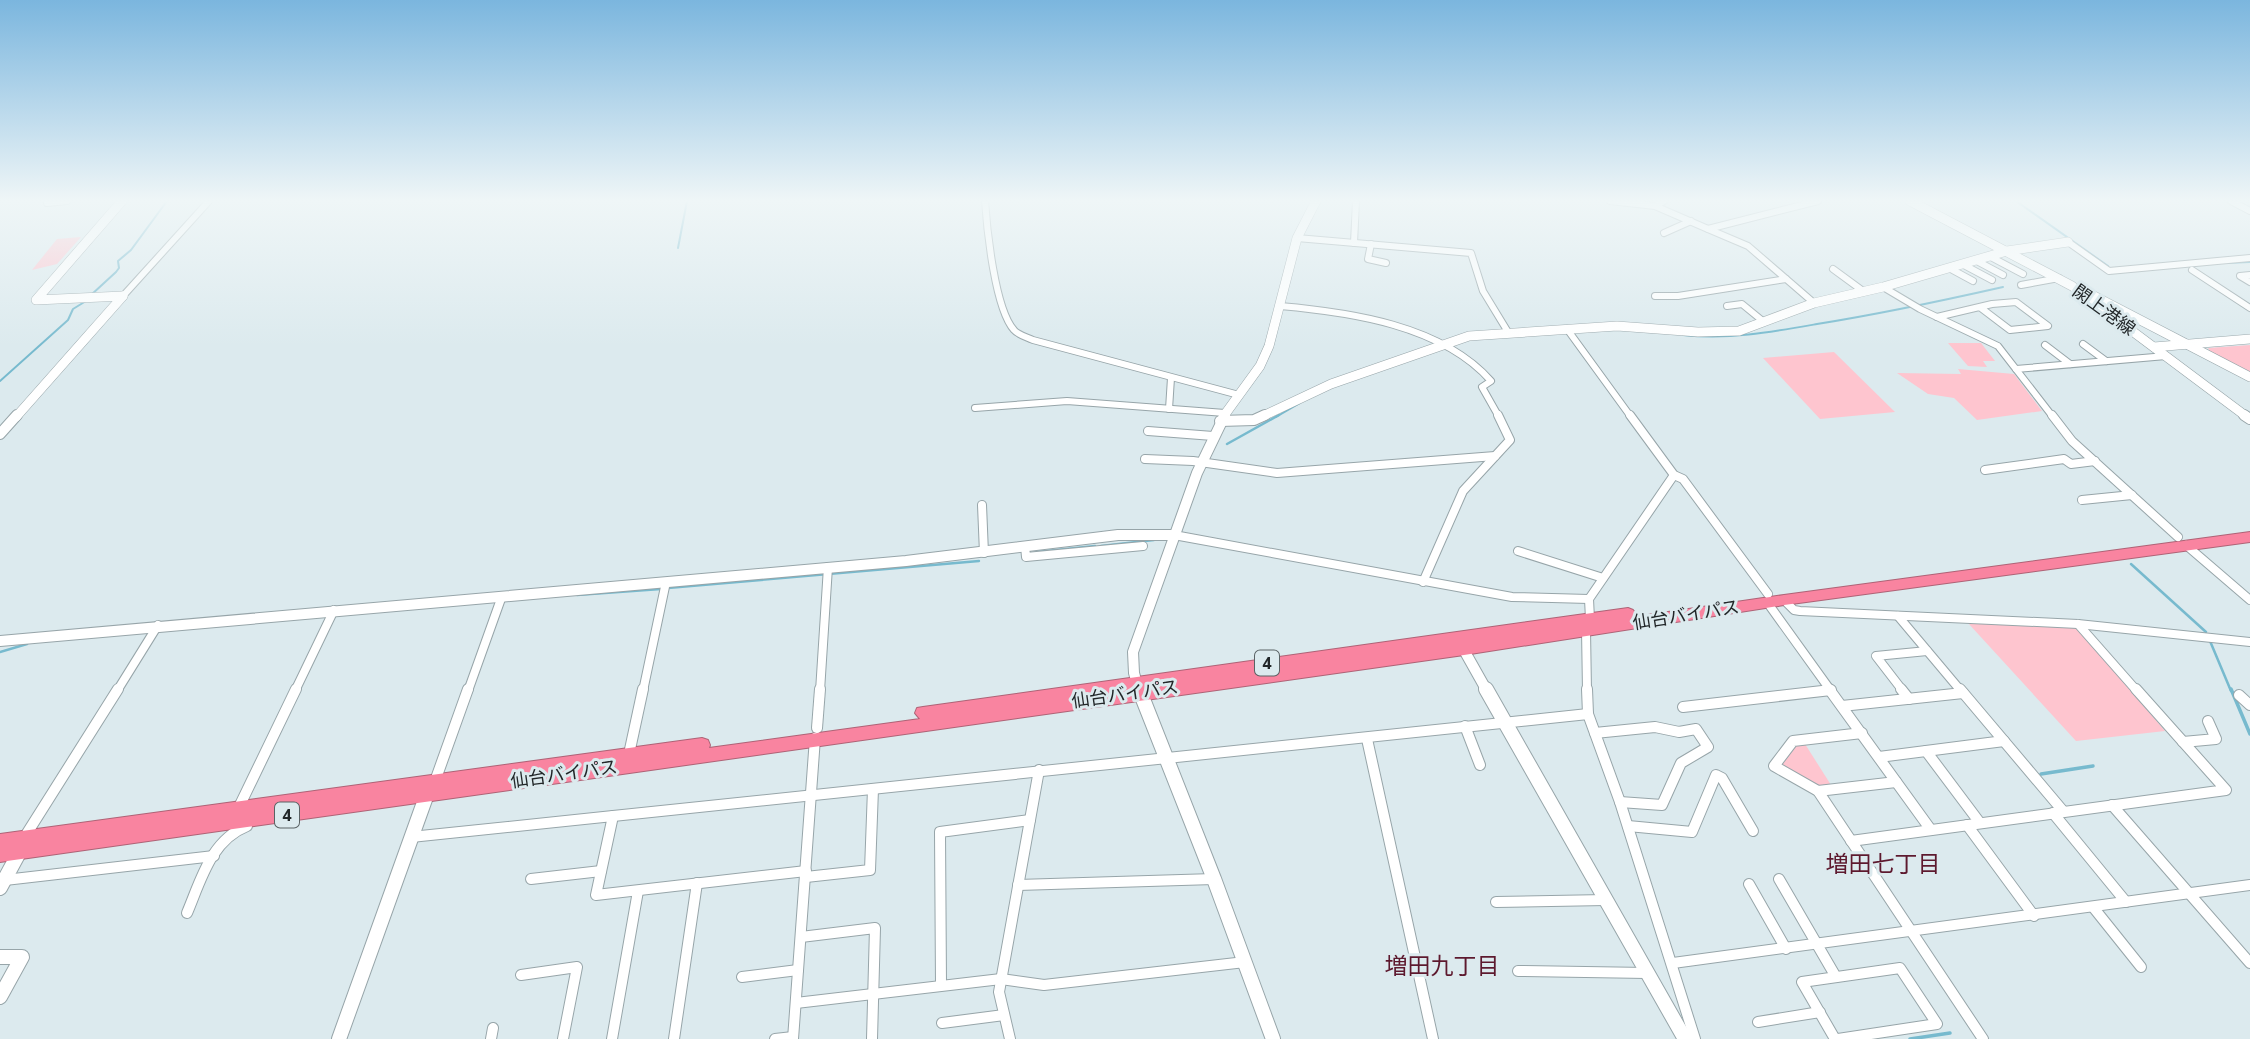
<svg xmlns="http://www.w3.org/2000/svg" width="2250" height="1039" viewBox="0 0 2250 1039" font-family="'Noto Sans','Noto Sans JP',sans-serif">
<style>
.green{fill:#fec5cf}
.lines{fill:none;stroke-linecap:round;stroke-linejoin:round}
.stream-far2{stroke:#77bace;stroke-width:2}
.stream-far1{stroke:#77bace;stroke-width:2.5}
.stream{stroke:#77bace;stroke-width:3.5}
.street-far2-casing{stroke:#97a5a9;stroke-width:8}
.street-far1-casing{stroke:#97a5a9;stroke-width:10}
.street-casing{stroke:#97a5a9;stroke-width:12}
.secondary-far2-casing{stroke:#97a5a9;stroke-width:10}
.secondary-far1-casing{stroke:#97a5a9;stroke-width:12}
.secondary-casing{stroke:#97a5a9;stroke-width:16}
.highway-casing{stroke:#ae6376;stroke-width:2}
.street-far2{stroke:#fff;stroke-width:6}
.street-far1{stroke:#fff;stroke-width:8}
.street{stroke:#fff;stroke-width:10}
.secondary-far2{stroke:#fff;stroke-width:9}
.secondary-far1{stroke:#fff;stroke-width:10}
.secondary{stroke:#fff;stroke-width:14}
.highway{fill:#f984a0;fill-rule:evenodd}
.labels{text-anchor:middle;stroke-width:6;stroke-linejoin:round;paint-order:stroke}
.shield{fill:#dceaee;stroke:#5a6264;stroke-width:2}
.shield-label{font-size:16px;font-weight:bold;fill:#222729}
.street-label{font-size:18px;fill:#222729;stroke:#dceaee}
.near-neighbourhood-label{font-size:23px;fill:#5d192e;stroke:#dceaee}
</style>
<rect width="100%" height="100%" fill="#dceaee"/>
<!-- green -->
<g class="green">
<path d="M81,237L57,264L32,270L57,239Z"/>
<path d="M1948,343H1981L1995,361H1983L1987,367L1968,366Z"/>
<path d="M2250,345V373L2211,353L2208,348Z"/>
<path d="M1834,352L1895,412L1820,419L1763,358Z"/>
<path d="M1958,369L2014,374L2042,411L1977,420L1954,398L1928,394L1897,373L1961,374Z"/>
<path d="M1968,623L2077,626L2165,731L2076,741Z"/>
<path d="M1805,744L1831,785L1817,787L1781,766L1797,745Z"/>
</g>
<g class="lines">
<!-- stream-far2 -->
<g class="stream-far2">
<path d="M2016,201L2108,266"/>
<path d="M678,248L687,201"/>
<path d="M2225,263L2250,262"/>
<path d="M91,295L116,272L119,268L118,261L131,250L167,201"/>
<path d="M1683,335C1729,340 1772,332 1817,324C1880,314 1941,301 2003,287"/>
<path d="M0,381L68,320L73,309L86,301"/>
<path d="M1276,417L1300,403"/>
</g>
<!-- stream-far1 -->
<g class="stream-far1">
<path d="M1227,444L1279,415"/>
<path d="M1101,546L1154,540"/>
<path d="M1037,552L1095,546"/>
<path d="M2131,564L2206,632"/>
<path d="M668,588L979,561"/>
<path d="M577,595L661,589"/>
<path d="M2210,641L2231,691"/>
<path d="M0,652L27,644"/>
</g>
<!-- stream -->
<g class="stream">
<path d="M2231,689L2250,734"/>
<path d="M2041,774L2093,766"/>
<path d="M1910,1039L1950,1033"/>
</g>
<defs>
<g id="street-far2">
<path d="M985,201C987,230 995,309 1014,330C1018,335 1027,337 1033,340L1239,395"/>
<path d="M1610,201L1655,206"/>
<path d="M1664,201L1655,206L1708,229L1818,201"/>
<path d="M2231,201L2250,211"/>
<path d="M47,203L67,201"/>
<path d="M1708,229L1748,246L1814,303"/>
<path d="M1664,233L1691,221"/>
<path d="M1297,238L1471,253L1483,291L1508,332"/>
<path d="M2068,242L2109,271L2250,258"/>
<path d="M1354,243L1356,201"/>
<path d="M1371,244L1368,259L1386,263"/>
<path d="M1989,256L2023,274"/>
<path d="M1975,260L2003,275"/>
<path d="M1962,264L1992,280"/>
<path d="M1949,268L1973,281"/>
<path d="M1833,269L1863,291"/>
<path d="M2192,270L2250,308"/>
<path d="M2250,275L2240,276L2250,282"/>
<path d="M2021,285L2059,278"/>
<path d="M1883,287L1920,309L1998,346L2053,417"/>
<path d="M123,296L209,201"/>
<path d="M1655,296H1678L1786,279"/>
<path d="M1280,306C1349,312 1442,325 1491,381L1482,387L1499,417"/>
<path d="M1727,306L1742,304L1764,322"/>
<path d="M1937,317L1992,304L2016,302L2048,326L2010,330L1981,308"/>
<path d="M1567,329L1631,417"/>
<path d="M2083,344L2106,361"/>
<path d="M2045,345L2070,364"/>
<path d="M2016,369L2166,356"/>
<path d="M975,408L1067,401L1225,413"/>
<path d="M1169,409L1171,378"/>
</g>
<g id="street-far1">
<path d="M1630,415L1674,475L1683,479L1768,594"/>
<path d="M2052,415L2072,441L2178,537"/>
<path d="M1148,431L1213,436"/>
<path d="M1145,459L1193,461L1277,473L1495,456"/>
<path d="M1985,470L2064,459L2071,464L2095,461"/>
<path d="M2082,500L2132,495"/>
<path d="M982,505L984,553"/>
<path d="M1174,535L1512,597L1589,599"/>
<path d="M2186,545L2250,600"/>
<path d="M1025,546L1026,557L1143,546"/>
<path d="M1518,551L1603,578"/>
<path d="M1423,582L1463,491L1510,440L1498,415"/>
<path d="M1784,600L1794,610L1800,611L2078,624L2250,642"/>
<path d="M1767,602L1831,691"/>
<path d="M1898,616L1961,691"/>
<path d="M1590,619L1589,599L1674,475"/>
<path d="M2078,624L2137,691"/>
<path d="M1586,630L1587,691"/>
<path d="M117,691L158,625"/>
<path d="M295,691L334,610"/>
<path d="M468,691L502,596"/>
<path d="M643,691L666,582"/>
<path d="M820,691L828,567"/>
<path d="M1826,691L1831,690"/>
<path d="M1903,691L1876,656L1927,651"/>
</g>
<g id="street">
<path d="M1587,689L1588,714L1620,802L1695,1039"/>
<path d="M1829,689L1931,830"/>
<path d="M1901,689L1909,699"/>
<path d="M1960,689L2063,811"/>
<path d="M2239,695L2250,705"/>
<path d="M1842,706L1963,693"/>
<path d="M1683,707L1831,690"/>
<path d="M1465,726L1480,765"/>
<path d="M817,728L820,689"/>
<path d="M1595,733L1655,727L1679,732L1696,729L1708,747L1681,763L1662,805L1620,802"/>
<path d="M1862,733L1793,741L1774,766L1818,791L1983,1039"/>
<path d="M1367,739L1433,1039"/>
<path d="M2183,742L2216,739L2208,721"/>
<path d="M1926,751L1980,823"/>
<path d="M629,754L643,689"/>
<path d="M1879,757L2004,741"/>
<path d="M434,784L468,689"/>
<path d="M1818,791L1896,782"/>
<path d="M2112,805L2250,963"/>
<path d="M239,807L296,689"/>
<path d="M2053,813L2126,902"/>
<path d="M613,816L1588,714"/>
<path d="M1967,825L2034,916"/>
<path d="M1628,826L1692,832L1716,775L1722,778L1753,831"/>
<path d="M411,837L613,816L596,895L806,871"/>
<path d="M24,838L118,689"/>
<path d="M1851,841L2226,790L2136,689"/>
<path d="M806,877L870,870L873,789"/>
<path d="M531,879L601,871"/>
<path d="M1779,879L1836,977"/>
<path d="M5,880L214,856"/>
<path d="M1749,884L1786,949"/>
<path d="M1018,885L1214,879"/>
<path d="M1496,902L1606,900"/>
<path d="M2093,907L2141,967"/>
<path d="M187,913C201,880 211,840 247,826"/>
<path d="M801,937L875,928L872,1039"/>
<path d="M1673,963L2250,885"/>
<path d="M1518,971L1647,973"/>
<path d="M521,975L577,967L563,1039"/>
<path d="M742,977L798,970"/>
<path d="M941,985L940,832L1030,820"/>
<path d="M796,1003L1001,979L1044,985L1245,962"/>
<path d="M1758,1022L1820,1012"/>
<path d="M942,1023L1004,1015"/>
<path d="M491,1039L493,1028"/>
<path d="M612,1039L638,891"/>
<path d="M674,1039L697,883"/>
<path d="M775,1039L793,1037"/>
<path d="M793,1039L815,738"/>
<path d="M1010,1039L999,992L1039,770"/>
<path d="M1835,1039L1802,982L1900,968L1937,1024L1838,1039"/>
</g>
<g id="secondary-far2">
<path d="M122,201L36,300L123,296"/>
<path d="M1910,201L2072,286L2247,417"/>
<path d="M2094,296L2250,377"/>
<path d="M2154,347L2250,339"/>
<path d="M16,417L123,296"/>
<path d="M1223,417L1260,366L1269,346L1297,238L1316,201"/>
<path d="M1261,417L1331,384L1469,336L1617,326L1698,332L1739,331L1814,303L1883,287L2007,251L2068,242"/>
</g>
<g id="secondary-far1">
<path d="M2244,415L2250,419"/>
<path d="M1220,421L1254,420L1265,415"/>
<path d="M0,434L17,415"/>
<path d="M0,641L906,561L1118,535H1174"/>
<path d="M1460,643L1487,691"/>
<path d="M1139,691L1134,673L1133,652L1197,473L1225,415"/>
</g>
<g id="secondary">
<path d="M1139,689L1214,879L1273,1039"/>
<path d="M1486,689L1685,1039"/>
<path d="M0,888L20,851"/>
<path d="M0,957H22L0,997"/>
<path d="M339,1039L427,794"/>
</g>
<path id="highway" d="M2250,532V542L1784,605L1464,655L0,862V834L702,738L708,740L710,745L709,748L920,719L915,713L917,708L923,707L1628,608L1633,610L1636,614L1634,617L1784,595Z"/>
</defs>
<!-- street-far2 casing -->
<use href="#street-far2" class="street-far2-casing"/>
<!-- street-far1 casing -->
<use href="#street-far1" class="street-far1-casing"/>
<!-- street casing -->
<use href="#street" class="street-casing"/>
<!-- secondary-far2 casing -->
<use href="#secondary-far2" class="secondary-far2-casing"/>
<!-- secondary-far1 casing -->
<use href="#secondary-far1" class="secondary-far1-casing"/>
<!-- secondary casing -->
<use href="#secondary" class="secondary-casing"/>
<!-- highway casing -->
<use href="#highway" class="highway-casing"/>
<!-- street-far2 -->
<use href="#street-far2" class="street-far2"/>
<!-- street-far1 -->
<use href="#street-far1" class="street-far1"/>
<!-- street -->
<use href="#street" class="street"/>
<!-- secondary-far2 -->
<use href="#secondary-far2" class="secondary-far2"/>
<!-- secondary-far1 -->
<use href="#secondary-far1" class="secondary-far1"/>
<!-- secondary -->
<use href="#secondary" class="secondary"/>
<!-- highway -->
<use href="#highway" class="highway"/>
</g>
<!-- sky -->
<linearGradient id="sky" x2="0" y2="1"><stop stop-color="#7bb6de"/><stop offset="0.58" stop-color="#eff6f7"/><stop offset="1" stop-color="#eff6f7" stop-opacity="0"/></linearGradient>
<rect width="2250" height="346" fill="url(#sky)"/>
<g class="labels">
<!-- shield labels -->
<g class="shield">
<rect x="1255" y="650.5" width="24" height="25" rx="5"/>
<rect x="275" y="802.5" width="24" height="25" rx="5"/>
</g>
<g class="shield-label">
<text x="1267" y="669">4</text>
<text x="287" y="821">4</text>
</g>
<!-- street labels -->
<g class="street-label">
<text transform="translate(2104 310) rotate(36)" y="6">閖上港線</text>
<text transform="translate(1686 615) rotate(-9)" y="6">仙台バイパス</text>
<text transform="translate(1125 694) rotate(-8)" y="6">仙台バイパス</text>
<text transform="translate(564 774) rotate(-8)" y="6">仙台バイパス</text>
</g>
<!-- near-neighbourhood labels -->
<g class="near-neighbourhood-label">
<text x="1883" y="872">増田七丁目</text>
<text x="1442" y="974">増田九丁目</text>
</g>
</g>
</svg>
